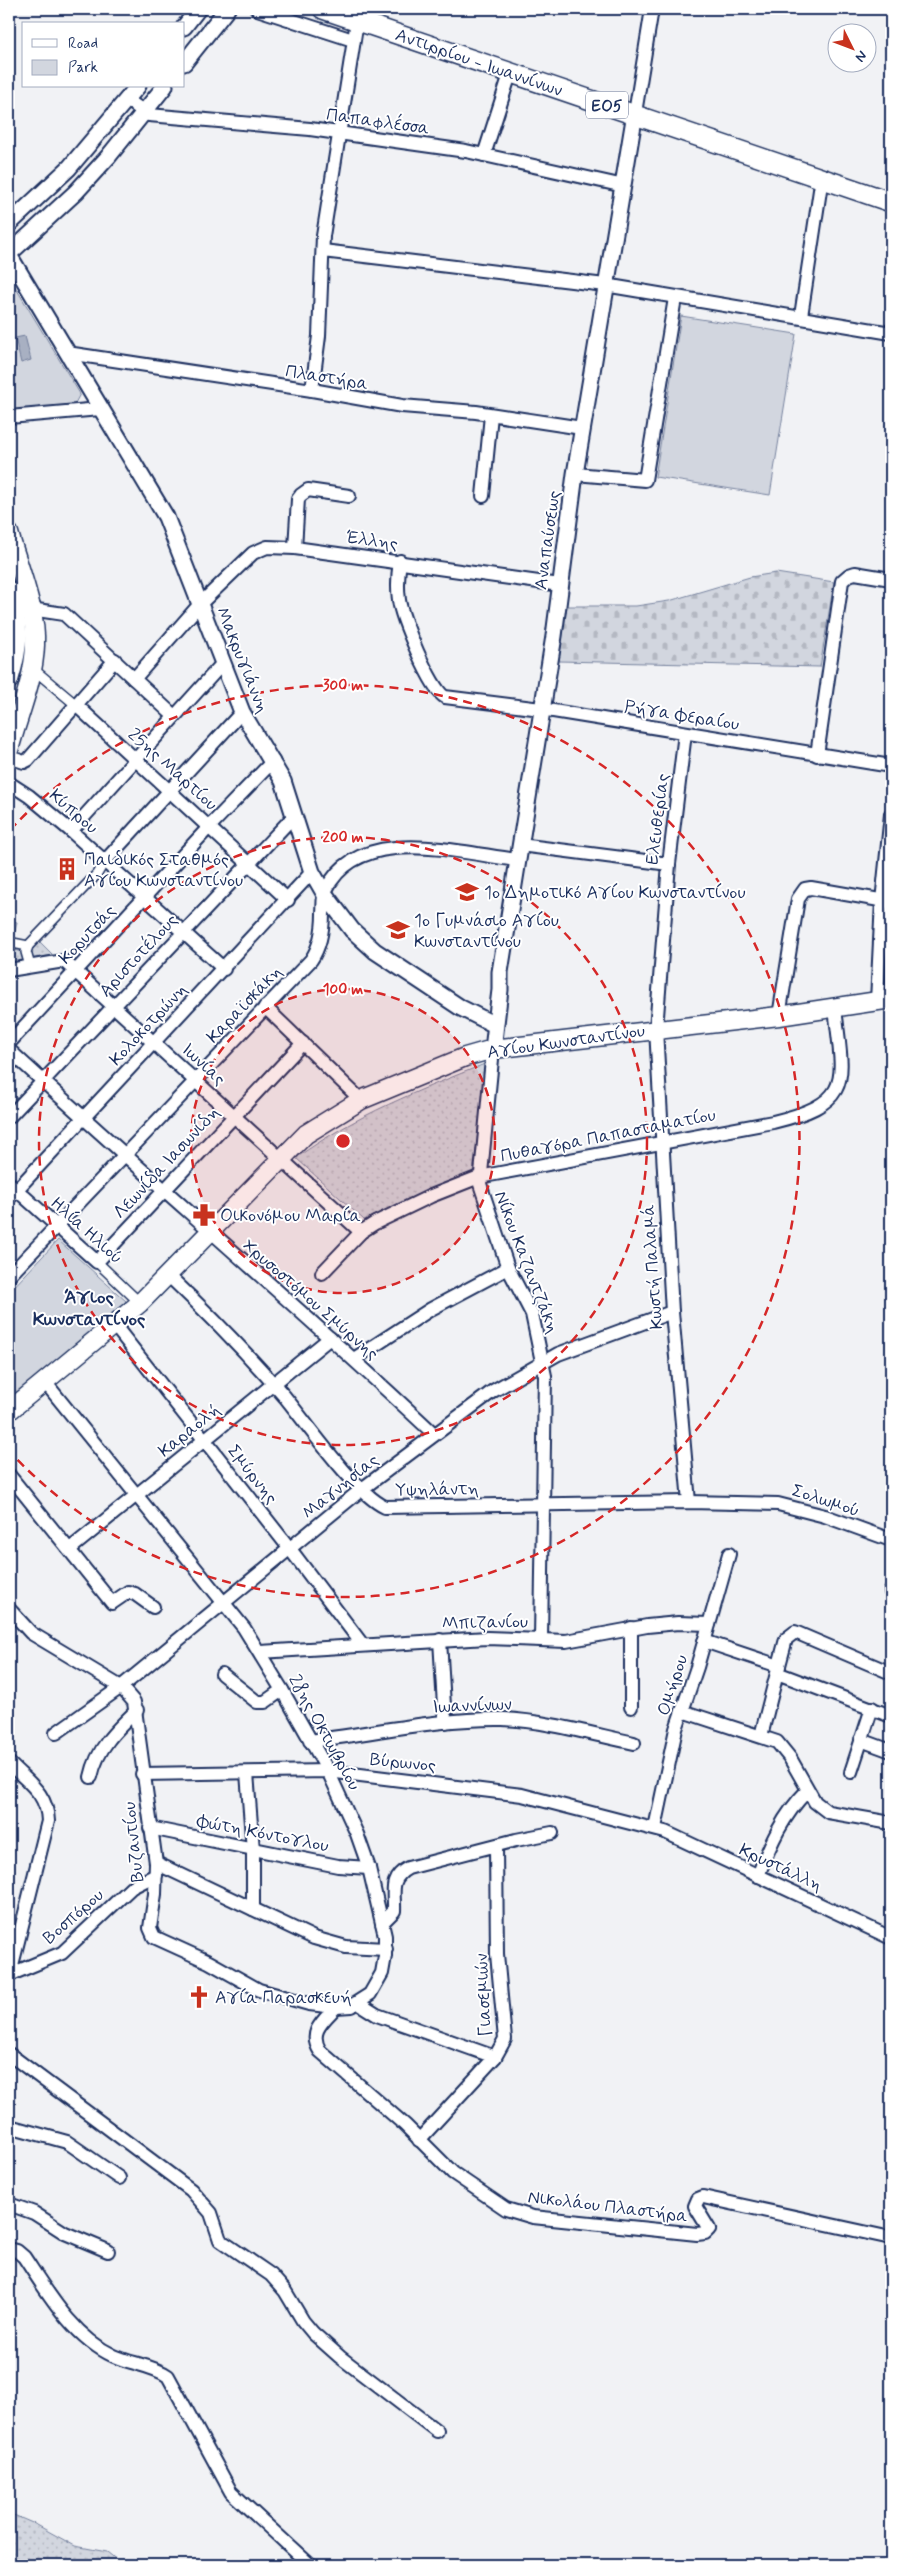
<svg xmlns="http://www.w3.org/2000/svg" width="900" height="2574" viewBox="0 0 900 2574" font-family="Mynerve,sans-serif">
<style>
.grass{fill:url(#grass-dots);stroke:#76829e}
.cemetery{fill:url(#cemetery-stones);stroke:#76829e}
.green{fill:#d2d6df;stroke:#76829e}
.water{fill:#a8b0c2;stroke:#707c9a}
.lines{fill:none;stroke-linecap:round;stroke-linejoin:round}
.pedestrian-casing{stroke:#1b2f5e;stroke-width:12}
.minor-casing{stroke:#1b2f5e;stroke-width:16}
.tertiary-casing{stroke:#1b2f5e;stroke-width:19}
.secondary-casing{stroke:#1b2f5e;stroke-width:21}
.primary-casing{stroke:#1b2f5e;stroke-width:22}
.pedestrian{stroke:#fff;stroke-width:9}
.minor{stroke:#fff;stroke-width:12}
.tertiary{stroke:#fff;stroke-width:15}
.secondary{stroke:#fff;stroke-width:18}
.primary{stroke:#fff;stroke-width:19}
.ring{fill:none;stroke:#d62828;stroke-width:2.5;stroke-dasharray:9 6}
.labels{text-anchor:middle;stroke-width:4;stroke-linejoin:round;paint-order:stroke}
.shield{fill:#fff;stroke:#5f6d8e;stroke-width:1}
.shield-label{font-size:16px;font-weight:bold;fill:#1b2f5e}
.street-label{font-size:18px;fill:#1b2f5e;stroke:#fff}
.poi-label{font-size:18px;fill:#1b2f5e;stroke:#fff;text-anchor:start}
.neighbourhood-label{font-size:19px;font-weight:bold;fill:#1b2f5e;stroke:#fff}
.centre{fill:#d62828;stroke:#fff;stroke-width:2.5}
.ring-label{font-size:15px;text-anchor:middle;font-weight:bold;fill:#d62828;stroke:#fff;stroke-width:4;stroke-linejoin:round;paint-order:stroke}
</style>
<defs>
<pattern id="grass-dots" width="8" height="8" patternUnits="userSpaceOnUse" patternTransform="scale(1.25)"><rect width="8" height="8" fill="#d2d6df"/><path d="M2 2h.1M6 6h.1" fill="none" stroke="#b4b8c2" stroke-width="1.8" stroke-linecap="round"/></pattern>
<pattern id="cemetery-stones" width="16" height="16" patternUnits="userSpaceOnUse" patternTransform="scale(1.25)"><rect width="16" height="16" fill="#d2d6df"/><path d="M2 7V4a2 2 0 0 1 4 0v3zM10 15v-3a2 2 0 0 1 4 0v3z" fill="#b4b8c2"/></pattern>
</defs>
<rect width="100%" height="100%" fill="#f1f2f5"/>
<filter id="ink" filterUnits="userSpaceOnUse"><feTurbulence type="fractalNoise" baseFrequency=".02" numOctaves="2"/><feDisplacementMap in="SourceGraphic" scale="10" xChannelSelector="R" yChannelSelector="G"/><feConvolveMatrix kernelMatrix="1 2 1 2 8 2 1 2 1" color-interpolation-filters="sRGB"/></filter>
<g filter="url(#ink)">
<!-- grass -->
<g class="grass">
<path d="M9,920L17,922L14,936L9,943Z"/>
<path d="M38,940L52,954V955L31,959L29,949Z"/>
<path d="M9,949L24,952L26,960L9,963Z"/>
<path d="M487,1063L473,1172L364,1220L296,1158C355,1115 420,1090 487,1063Z"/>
<path d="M9,2513L37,2525L75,2546L107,2552L123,2565H9Z"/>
</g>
<!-- cemetery -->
<path class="cemetery" d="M776,573L834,582L820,667L559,661L567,606H636L669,601L750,577Z"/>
<!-- green -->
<g class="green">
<path d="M11,280L80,394L73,407L9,414Z"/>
<path d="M681,316L796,334L770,495L655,477Z"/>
<path d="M58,1240L126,1301L87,1340L21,1394L9,1387V1292Z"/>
</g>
<!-- water -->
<path class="water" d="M25,336L31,360L21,363L15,338Z"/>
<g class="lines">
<defs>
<g id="pedestrian">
<path d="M32,668L75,704"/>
<path d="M9,946L13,943L28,946"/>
<path d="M30,966L26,952L28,946L97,874L104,862"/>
<path d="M97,1262L140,1303"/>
</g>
<g id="minor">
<path d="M257,9L353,40"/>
<path d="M127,100L149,115L310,129L466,151L624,186"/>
<path d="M635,113L652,9"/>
<path d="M484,155L510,74"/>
<path d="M323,251L605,285L891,333"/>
<path d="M801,316L822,177"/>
<path d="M67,353L312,390L402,406L476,412L582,428"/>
<path d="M312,390L319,336L323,236L357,21"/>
<path d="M9,417L100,409"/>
<path d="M575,474L645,480L675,298"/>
<path d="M483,496L491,415"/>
<path d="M295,548L298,499L301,495L308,490L349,496"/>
<path d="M400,561C398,574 397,587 399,600C401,617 431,690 445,697L541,709L891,766"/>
<path d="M24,608L64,614L174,716"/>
<path d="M134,679L200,604L253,553L267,547L295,548L560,585"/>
<path d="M75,704L288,900"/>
<path d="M685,733L669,864L656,1029L672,1312L689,1502"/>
<path d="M817,755L842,581L849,575L855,573L891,579"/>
<path d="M9,757L24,762L28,760L115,660"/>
<path d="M9,783L29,796L71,831L224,969"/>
<path d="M71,831L223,663"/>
<path d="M520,845L669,864"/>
<path d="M104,862L242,712"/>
<path d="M9,970L64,961L361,1232"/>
<path d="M877,1001L882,901L891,814"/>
<path d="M265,1007L361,1100"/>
<path d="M779,1016L798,899L805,889L811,888L891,902"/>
<path d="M9,1043L210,826L273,761"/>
<path d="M493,1049L480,1184L508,1268L532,1314L545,1376L541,1639"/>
<path d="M9,1050C149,1179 295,1303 434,1434"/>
<path d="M9,1117L293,817"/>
<path d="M9,1183L97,1262L303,1043"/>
<path d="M9,1198L312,872"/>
<path d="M322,1273L361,1232L375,1223L431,1196L479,1177L773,1122C855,1102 843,1081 835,1008"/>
<path d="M168,1275C209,1314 248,1354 285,1397C307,1424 356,1494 385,1507L689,1502L778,1504L825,1516L891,1540"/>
<path d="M9,1276L311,960C320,947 323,929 323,913C324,906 322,897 326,890C358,823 459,853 517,860"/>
<path d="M115,1326L290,1549L362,1644"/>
<path d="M354,1359L431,1309L508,1268"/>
<path d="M9,1475L112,1603L128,1592L135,1594L153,1607"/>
<path d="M70,1549L330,1338"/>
<path d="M891,1592V1591"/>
<path d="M9,1609L31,1633L121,1687L134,1702L156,1863L155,1894L150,1928L154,1937L209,1962L259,1990L309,2004L336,2007L351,2006L370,1994L382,1973L385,1956V1936L369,1868L357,1834L328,1771L282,1690L244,1628L45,1382"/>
<path d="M440,1640L445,1722"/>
<path d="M704,1641L779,1666"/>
<path d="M260,1652L487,1638L566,1641L647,1626L678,1623L709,1624"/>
<path d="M777,1673L786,1639L795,1632L891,1673"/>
<path d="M222,1674L257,1702H265L282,1690"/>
<path d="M631,1707V1628"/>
<path d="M682,1711L777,1742L790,1758L815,1802L828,1812L891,1823"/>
<path d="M56,1733L121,1687L362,1489L493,1391L558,1354L672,1312"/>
<path d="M761,1736L777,1673L891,1716"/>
<path d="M861,1740L891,1751"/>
<path d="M310,1741C375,1733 438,1718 503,1719C547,1721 592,1734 634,1743"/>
<path d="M9,1763C27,1782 47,1792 48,1821L12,1965L14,1973"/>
<path d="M851,1772L872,1708"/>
<path d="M247,1773L253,1850V1909"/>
<path d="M142,1774L328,1771L522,1795L665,1832L891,1938"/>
<path d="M91,1777C97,1748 116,1730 137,1710"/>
<path d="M150,1828L338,1866L369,1868"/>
<path d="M655,1828L676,1729L697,1667L729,1554"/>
<path d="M156,1863L314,1938L346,1947L386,1949"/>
<path d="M758,1876C770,1844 783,1815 807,1791"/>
<path d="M382,1923L394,1911C395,1893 388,1879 408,1868L516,1840L552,1833"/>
<path d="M9,1975L62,1953L132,1887L156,1875"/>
<path d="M358,2003L377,2015L495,2057"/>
<path d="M336,2007C323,2021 308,2032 320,2051L405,2125L453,2173L506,2209L533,2217L697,2234L705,2233L709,2229L695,2206L698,2199L703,2197L891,2238"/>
<path d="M9,2054L191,2190L211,2213L220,2240L271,2275L285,2291L303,2321L313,2333L340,2357L437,2431"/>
<path d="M9,2126L67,2142L119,2178"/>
<path d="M419,2140L495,2057L505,2039L497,1954L496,1846"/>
<path d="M9,2204L34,2213L65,2233L108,2251"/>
<path d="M9,2249L17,2251L24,2257C48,2293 73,2337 114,2356C131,2364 152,2365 168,2376L231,2492L310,2565"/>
</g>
<g id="tertiary">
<path d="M184,27L198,9"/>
<path d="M184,63L227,9"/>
<path d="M9,224L69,168L138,86"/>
<path d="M9,254L76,192L108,157L165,86"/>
<path d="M9,255L166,517L242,712L283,781L312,872L324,893L352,930L375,951L461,1008L495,1025"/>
<path d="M493,1049L500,990V972L554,636L575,474L635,113"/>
</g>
<g id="secondary">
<path d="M9,533C18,566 37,611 35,645C34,680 18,716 9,750"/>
<path d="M9,591C20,627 20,644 9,680"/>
<path d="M9,1411L140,1303L306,1134L361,1100L465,1057L493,1049L779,1016L891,999"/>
</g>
<path id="primary" d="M323,9L891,202"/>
</defs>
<!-- pedestrian casing -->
<use href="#pedestrian" class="pedestrian-casing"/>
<!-- minor casing -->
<use href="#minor" class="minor-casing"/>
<!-- tertiary casing -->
<use href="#tertiary" class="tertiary-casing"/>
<!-- secondary casing -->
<use href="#secondary" class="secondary-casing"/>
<!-- primary casing -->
<use href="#primary" class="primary-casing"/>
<!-- pedestrian -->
<use href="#pedestrian" class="pedestrian"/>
<!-- minor -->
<use href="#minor" class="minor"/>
<!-- tertiary -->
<use href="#tertiary" class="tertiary"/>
<!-- secondary -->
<use href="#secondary" class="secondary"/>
<!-- primary -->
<use href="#primary" class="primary"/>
</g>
</g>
<!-- distance rings -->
<circle cx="343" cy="1141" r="152" fill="#d62828" fill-opacity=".12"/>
<g class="ring">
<circle cx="343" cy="1141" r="152"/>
<circle cx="343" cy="1141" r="304"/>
<path d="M10 830A456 456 0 1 1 10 1452"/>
</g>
<!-- icons -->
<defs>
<symbol id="building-bare" viewBox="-9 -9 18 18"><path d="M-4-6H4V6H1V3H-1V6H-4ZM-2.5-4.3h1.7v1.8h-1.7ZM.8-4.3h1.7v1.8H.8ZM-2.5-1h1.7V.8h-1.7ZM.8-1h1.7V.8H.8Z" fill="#c8321e" stroke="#fff" stroke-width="2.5" paint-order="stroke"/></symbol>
<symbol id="school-bare" viewBox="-9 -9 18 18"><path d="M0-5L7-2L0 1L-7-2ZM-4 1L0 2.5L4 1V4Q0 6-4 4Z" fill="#c8321e" stroke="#fff" stroke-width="2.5" paint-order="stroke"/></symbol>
<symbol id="pharmacy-bare" viewBox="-9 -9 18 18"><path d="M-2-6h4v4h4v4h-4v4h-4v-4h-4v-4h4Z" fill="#c8321e" stroke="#fff" stroke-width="2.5" paint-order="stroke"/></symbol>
<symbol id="church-bare" viewBox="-9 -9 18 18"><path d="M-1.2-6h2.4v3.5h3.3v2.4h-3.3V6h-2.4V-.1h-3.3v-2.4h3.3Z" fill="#c8321e" stroke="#fff" stroke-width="2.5" paint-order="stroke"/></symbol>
</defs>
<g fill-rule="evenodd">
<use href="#building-bare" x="51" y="853" width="32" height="32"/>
<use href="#school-bare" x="451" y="876" width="32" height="32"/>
<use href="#school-bare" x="382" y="914" width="32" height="32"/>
<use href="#pharmacy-bare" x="188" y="1199" width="32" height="32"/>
<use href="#church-bare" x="183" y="1981" width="32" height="32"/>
</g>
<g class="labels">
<!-- shield labels -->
<rect class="shield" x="586" y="91.5" width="42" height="27" rx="4"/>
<g class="shield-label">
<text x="607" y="111">ΕΟ5</text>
</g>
<!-- street labels -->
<g class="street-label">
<text transform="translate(479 62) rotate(19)" y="6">Αντιρρίου - Ιωαννίνων</text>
<text transform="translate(378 121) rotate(8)" y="6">Παπαφλέσσα</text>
<text transform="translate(327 377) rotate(9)" y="6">Πλαστήρα</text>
<text transform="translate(372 540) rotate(8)" y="6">Έλλης</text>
<text transform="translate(547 540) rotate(-82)" y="6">Αναπαύσεως</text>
<text transform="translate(243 660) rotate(68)" y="6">Μακρυγιάννη</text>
<text transform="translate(682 715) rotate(9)" y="6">Ρήγα Φεραίου</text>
<text transform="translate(173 769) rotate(42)" y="6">25ης Μαρτίου</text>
<text transform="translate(74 811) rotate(41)" y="6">Κύπρου</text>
<text transform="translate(657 819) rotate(-83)" y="6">Ελευθερίας</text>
<text transform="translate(87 934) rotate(-47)" y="6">Κορυτσάς</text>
<text transform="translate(138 955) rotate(-47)" y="6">Αριστοτέλους</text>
<text transform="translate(244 1004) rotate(-46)" y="6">Καραϊσκάκη</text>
<text transform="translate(148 1024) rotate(-47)" y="6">Κολοκοτρώνη</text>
<text transform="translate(566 1041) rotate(-8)" y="6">Αγίου Κωνσταντίνου</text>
<text transform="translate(204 1064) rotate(43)" y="6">Ιωνίας</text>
<text transform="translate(608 1135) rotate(-11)" y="6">Πυθαγόρα Παπασταματίου</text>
<text transform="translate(166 1162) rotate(-47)" y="6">Λεωνίδα Ιασωνίδη</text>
<text transform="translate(87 1230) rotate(42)" y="6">Ηλία Ηλιού</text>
<text transform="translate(527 1262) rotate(69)" y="6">Νίκου Καζαντζάκη</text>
<text transform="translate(652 1267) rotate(-94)" y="6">Κωστή Παλαμά</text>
<text transform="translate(311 1299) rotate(41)" y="6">Χρυσοστόμου Σμύρνης</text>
<text transform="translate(189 1430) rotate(-39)" y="6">Καραολή</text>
<text transform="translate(253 1474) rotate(52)" y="6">Σμύρνης</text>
<text transform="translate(340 1486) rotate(-39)" y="6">Μαγνησίας</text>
<text transform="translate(437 1489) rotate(-1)" y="6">Υψηλάντη</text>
<text transform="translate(826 1500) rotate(18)" y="6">Σολωμού</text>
<text transform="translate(485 1622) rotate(-1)" y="6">Μπιζανίου</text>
<text transform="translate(672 1685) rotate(-72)" y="6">Ομήρου</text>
<text transform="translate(472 1705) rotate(-2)" y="6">Ιωαννίνων</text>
<text transform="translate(325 1732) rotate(61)" y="6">28ης Οκτωβρίου</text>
<text transform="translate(403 1762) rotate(6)" y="6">Βύρωνος</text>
<text transform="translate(263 1833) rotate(11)" y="6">Φώτη Κόντογλου</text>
<text transform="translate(133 1842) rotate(-96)" y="6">Βυζαντίου</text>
<text transform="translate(781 1867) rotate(25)" y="6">Κρυστάλλη</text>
<text transform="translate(73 1916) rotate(-41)" y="6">Βοσπόρου</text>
<text transform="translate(483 1995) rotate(-93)" y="6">Γιασεμιών</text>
<text transform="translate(608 2206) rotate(7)" y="6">Νικολάου Πλαστήρα</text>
</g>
<!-- poi labels -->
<g class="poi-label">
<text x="84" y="865">Παιδικός Σταθμός<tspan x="84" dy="21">Αγίου Κωνσταντίνου</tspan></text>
<text x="484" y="898">1ο Δημοτικό Αγίου Κωνσταντίνου</text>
<text x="414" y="926">1ο Γυμνάσιο Αγίου<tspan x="414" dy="21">Κωνσταντίνου</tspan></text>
<text x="220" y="1221">Οικονόμου Μαρία</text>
<text x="215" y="2003">Αγία Παρασκευή</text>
</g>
<!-- neighbourhood labels -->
<g class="neighbourhood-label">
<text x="89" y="1303">Άγιος<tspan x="89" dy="22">Κωνσταντίνος</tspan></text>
</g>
</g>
<circle cx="343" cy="1141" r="8" class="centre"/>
<g class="ring-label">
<text x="343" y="690">300 m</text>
<text x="343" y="842">200 m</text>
<text x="343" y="994">100 m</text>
</g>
<!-- margin -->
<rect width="900" height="2574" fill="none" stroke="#fff" stroke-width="30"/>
<rect x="15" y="15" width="870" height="2544" fill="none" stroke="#1b2f5e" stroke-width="2" filter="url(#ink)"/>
<!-- legend -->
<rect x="22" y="22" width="162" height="65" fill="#ffffff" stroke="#a4acbf"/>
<rect x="32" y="39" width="25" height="8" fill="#ffffff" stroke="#a4acbf"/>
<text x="68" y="48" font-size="15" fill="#1b2f5e">Road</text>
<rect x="32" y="60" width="25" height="15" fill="#d2d6df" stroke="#a4acbf"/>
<text x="68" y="72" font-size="15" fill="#1b2f5e">Park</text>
<!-- north arrow -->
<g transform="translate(852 48) rotate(132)"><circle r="24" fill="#ffffff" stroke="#a4acbf"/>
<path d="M0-4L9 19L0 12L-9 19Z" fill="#c8321e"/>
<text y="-8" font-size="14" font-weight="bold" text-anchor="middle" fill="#1b2f5e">N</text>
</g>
</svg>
